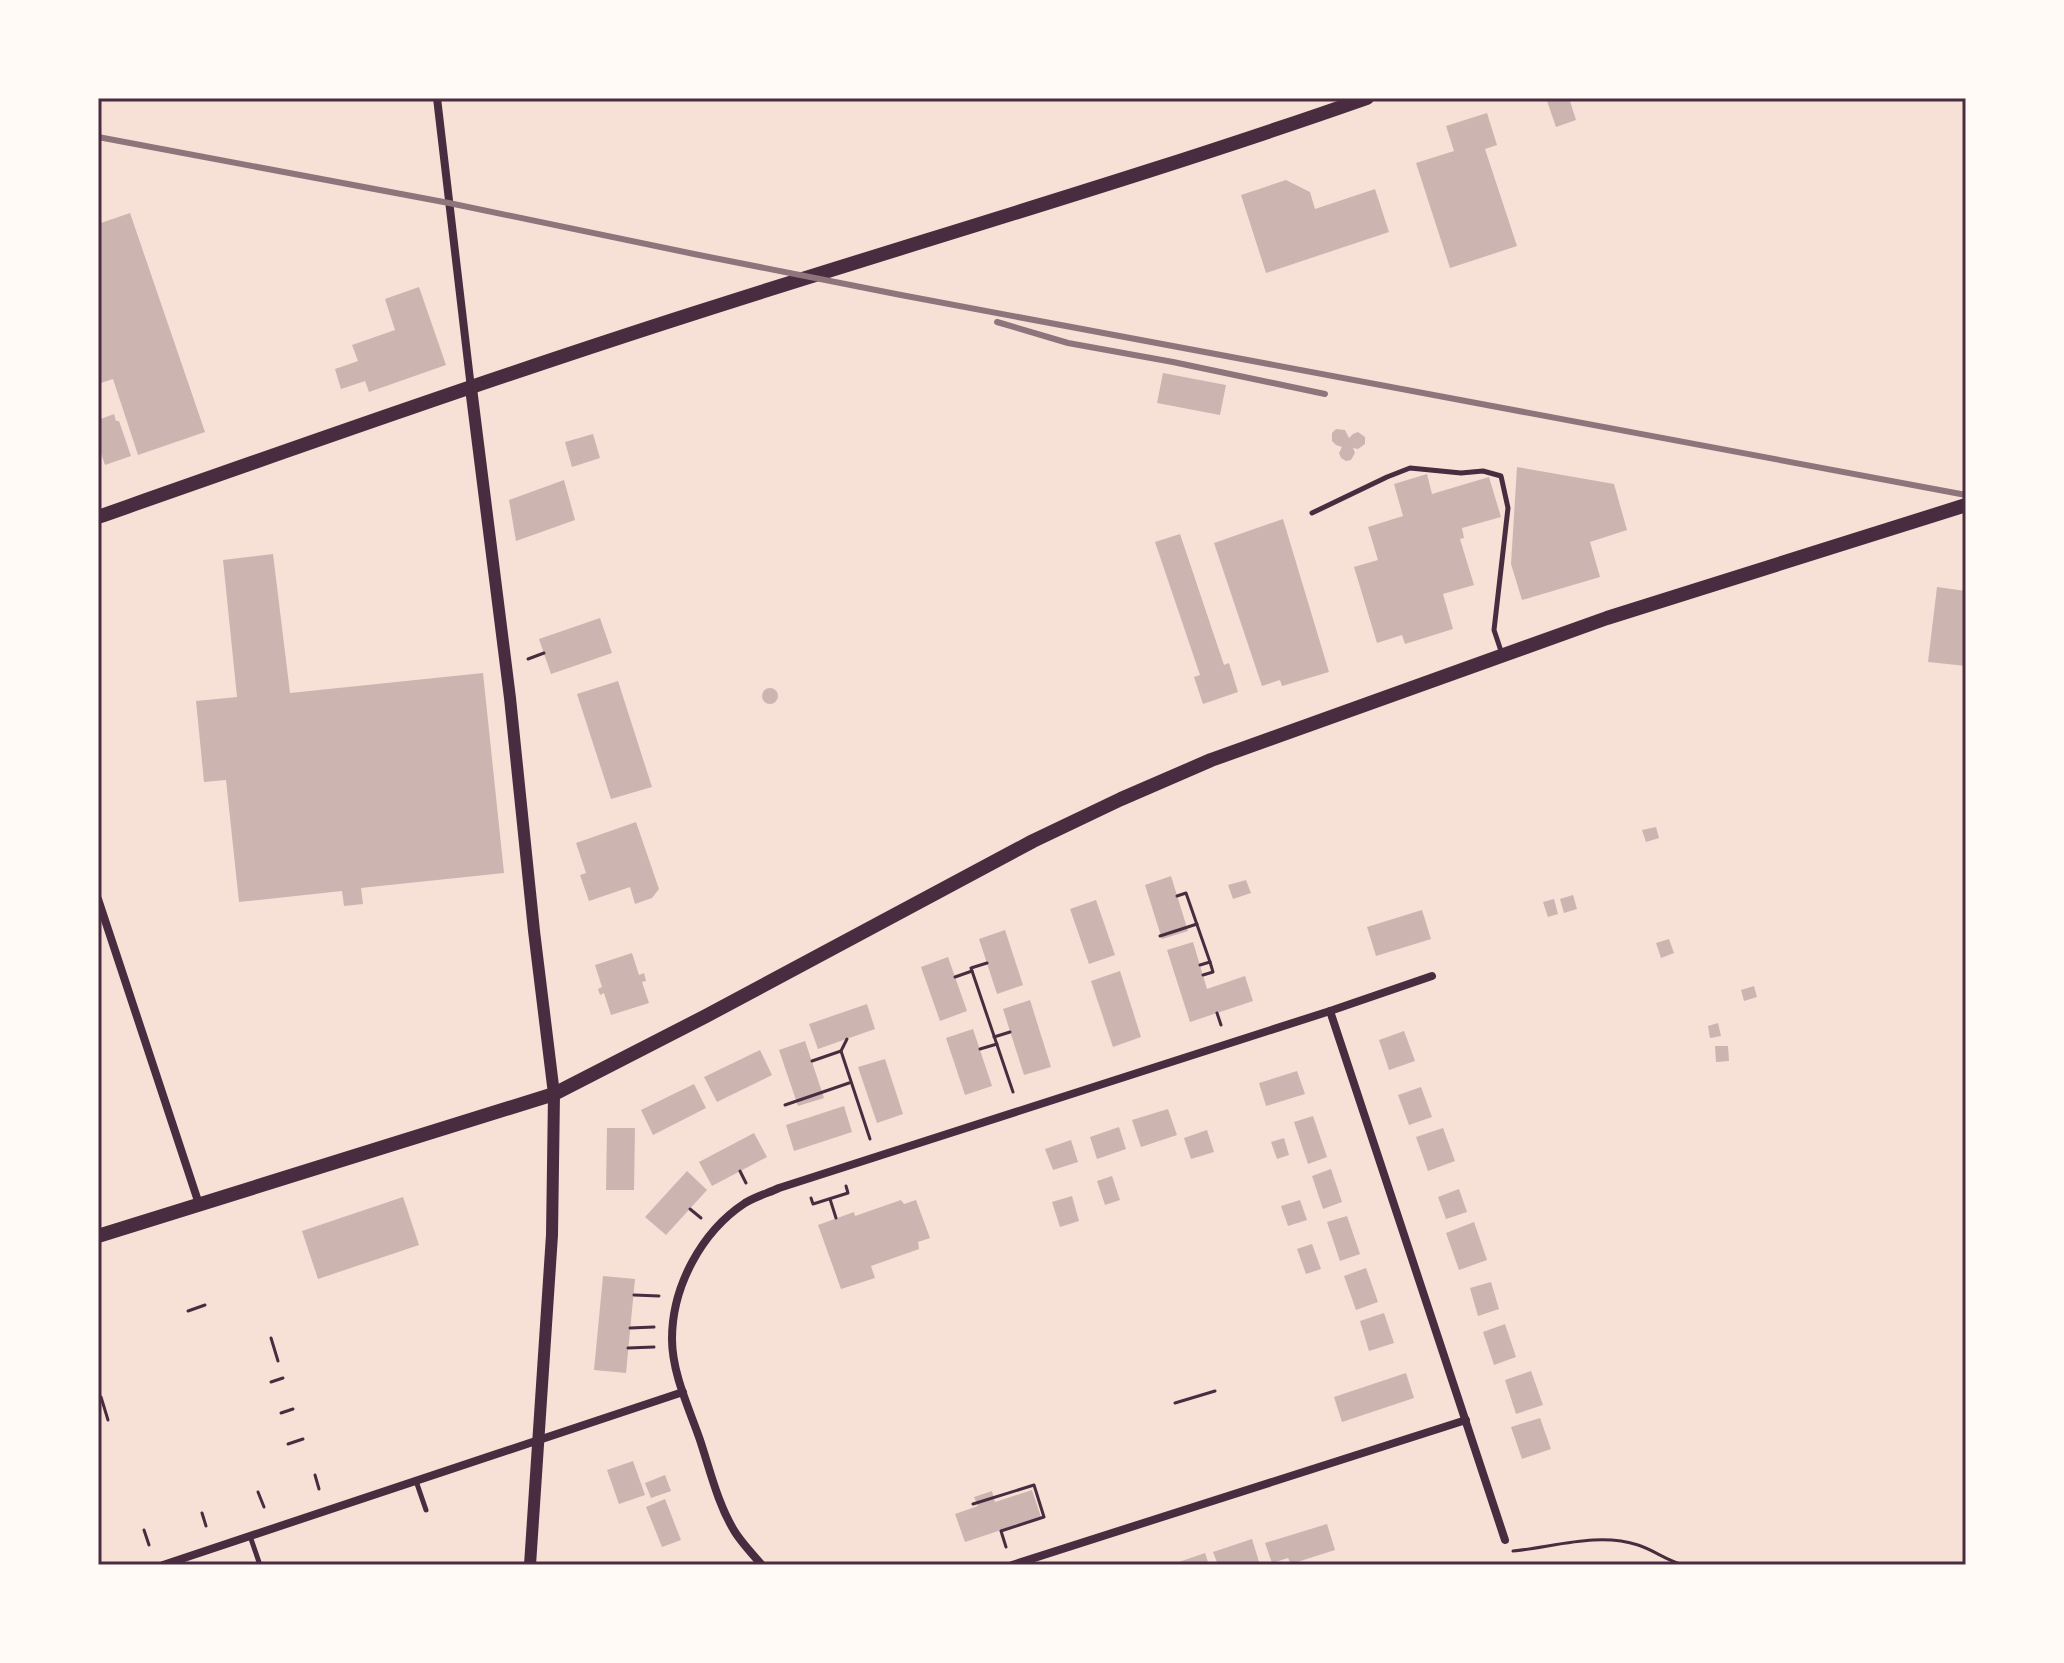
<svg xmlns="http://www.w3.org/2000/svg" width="2064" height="1663" viewBox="0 0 2064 1663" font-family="'Public Sans',sans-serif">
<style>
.building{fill:#ccb4b1}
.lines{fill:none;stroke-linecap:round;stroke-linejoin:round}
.path{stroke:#4a2c40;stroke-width:3}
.service{stroke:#4a2c40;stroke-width:5}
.minor{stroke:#4a2c40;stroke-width:8}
.tertiary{stroke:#4a2c40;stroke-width:12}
.primary{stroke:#4a2c40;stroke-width:14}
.rail{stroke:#8f747c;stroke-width:6}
.neatline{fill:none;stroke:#4a2c40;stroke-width:3}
</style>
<rect width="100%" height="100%" fill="#f7e1d7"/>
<!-- building -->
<g class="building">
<path d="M1546,98H1569L1576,120L1556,127Z"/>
<path d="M1487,113L1497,145L1485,149L1517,246L1450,268L1416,163L1454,151L1446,126Z"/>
<path d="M1286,180L1310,192L1315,209L1375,189L1389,232L1266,273L1241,195Z"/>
<path d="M130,213L205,432L138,455L113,379L98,384V224Z"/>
<path d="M419,287L446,365L369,392L365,381L341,389L335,369L358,361L352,345L395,330L385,299Z"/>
<path d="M1163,373L1226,385L1220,415L1157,403Z"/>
<path d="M114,414L116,421H119L131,456L105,465L98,444V420Z"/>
<path d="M1336,429L1345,430L1349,438L1353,434L1358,432L1365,437V444L1358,449L1353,448L1355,453L1351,460L1346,461L1341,458L1339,453L1342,447L1336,445L1332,441V433Z"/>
<path d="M593,434L600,458L572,467L565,442Z"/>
<path d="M1517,467L1614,484L1627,530L1590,542L1600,577L1522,600L1511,564Z"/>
<path d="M1427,474L1432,494L1489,477L1501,517L1462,528L1464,538L1460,539L1474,585L1443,594L1453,629L1405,644L1402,635L1377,643L1354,567L1378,560L1368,527L1403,516L1394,484Z"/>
<path d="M564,480L575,520L516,541L509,500Z"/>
<path d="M1283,519L1329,672L1282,686L1280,680L1262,686L1214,543Z"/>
<path d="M1180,534L1224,665L1229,663L1238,692L1203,704L1194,677L1200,675L1155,542Z"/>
<path d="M273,554L290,693L483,673L504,873L361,888L363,904L344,906L342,891L239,902L226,780L204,782L196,701L237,697L223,560Z"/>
<path d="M1937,587L1966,591V666L1928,662Z"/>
<path d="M600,618L612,653L551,674L539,639Z"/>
<path d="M618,681L652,787L611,799L577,694Z"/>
<circle cx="770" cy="696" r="8"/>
<path d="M636,822L659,889L652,898L635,904L630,887L589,901L580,875L586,873L576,843Z"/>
<path d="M1656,827L1659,838L1646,842L1642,830Z"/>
<path d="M1171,876L1188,931L1162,939L1145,885Z"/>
<path d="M1246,880L1251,893L1233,899L1228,885Z"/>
<path d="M1573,895L1577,909L1564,913L1560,899Z"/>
<path d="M1554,899L1558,914L1548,917L1543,902Z"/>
<path d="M1096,900L1115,955L1089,964L1070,909Z"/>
<path d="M1422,910L1431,939L1376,956L1367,927Z"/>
<path d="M1005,930L1023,985L997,994L979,939Z"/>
<path d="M1669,939L1674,953L1661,958L1656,943Z"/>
<path d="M1193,942L1207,989L1245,976L1253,1001L1190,1022L1167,950Z"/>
<path d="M632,953L639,975L644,973L646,981L642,982L649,1003L611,1015L604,993L600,995L598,989L602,987L595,965Z"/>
<path d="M948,957L967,1011L940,1021L921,967Z"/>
<path d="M1120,971L1141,1037L1113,1047L1091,981Z"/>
<path d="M1754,986L1757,997L1744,1001L1741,990Z"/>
<path d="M1030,1000L1051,1067L1024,1075L1003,1009Z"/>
<path d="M867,1004L875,1029L818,1049L809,1024Z"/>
<path d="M1718,1023L1721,1036L1710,1038L1708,1026Z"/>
<path d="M973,1029L992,1086L965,1095L946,1038Z"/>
<path d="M1404,1031L1415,1061L1389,1070L1379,1040Z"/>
<path d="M805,1041L824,1098L798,1106L779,1050Z"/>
<path d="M1715,1046H1728L1729,1061L1716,1062Z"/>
<path d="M760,1050L772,1075L717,1102L704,1077Z"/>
<path d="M885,1059L903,1114L877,1123L858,1067Z"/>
<path d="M1297,1071L1305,1094L1266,1106L1259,1083Z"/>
<path d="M694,1084L706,1108L653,1135L641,1110Z"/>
<path d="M1421,1087L1432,1117L1409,1125L1398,1095Z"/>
<path d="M844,1106L852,1132L794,1151L786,1125Z"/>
<path d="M1168,1109L1177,1135L1141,1147L1132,1120Z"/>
<path d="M1313,1116L1327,1157L1308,1164L1294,1122Z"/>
<path d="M1119,1127L1126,1149L1097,1159L1090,1137Z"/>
<path d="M607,1128H635L634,1190H606Z"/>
<path d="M1443,1128L1455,1161L1428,1171L1416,1137Z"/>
<path d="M1207,1130L1214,1152L1191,1159L1184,1138Z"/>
<path d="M754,1133L767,1157L712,1186L699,1162Z"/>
<path d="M1284,1138L1289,1155L1277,1159L1271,1142Z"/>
<path d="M1071,1140L1078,1162L1053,1170L1045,1149Z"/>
<path d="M1331,1169L1342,1202L1323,1209L1312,1176Z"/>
<path d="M687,1171L707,1190L666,1235L645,1217Z"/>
<path d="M1112,1176L1120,1200L1105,1205L1097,1181Z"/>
<path d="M1459,1189L1467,1212L1446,1219L1438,1197Z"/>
<path d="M1072,1196L1079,1221L1060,1227L1052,1202Z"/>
<path d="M403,1197L419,1245L318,1279L302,1231Z"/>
<path d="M901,1200L904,1204L916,1200L930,1238L918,1242L919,1249L871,1266L875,1278L841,1289L818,1225L854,1212L855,1216Z"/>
<path d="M1300,1200L1307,1220L1288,1226L1281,1206Z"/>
<path d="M1347,1216L1360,1254L1340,1261L1327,1222Z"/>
<path d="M1474,1222L1487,1260L1459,1270L1446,1233Z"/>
<path d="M1312,1244L1321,1269L1306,1274L1297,1249Z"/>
<path d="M1366,1268L1378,1302L1356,1310L1344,1276Z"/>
<path d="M603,1276L635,1279L626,1373L594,1370Z"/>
<path d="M1491,1282L1499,1309L1478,1316L1470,1288Z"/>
<path d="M1384,1313L1394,1343L1369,1351L1360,1321Z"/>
<path d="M1505,1324L1516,1357L1494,1365L1483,1332Z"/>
<path d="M1531,1371L1543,1405L1516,1414L1505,1380Z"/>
<path d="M1406,1373L1414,1398L1342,1422L1334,1397Z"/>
<path d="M1540,1418L1551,1449L1522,1459L1511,1427Z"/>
<path d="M633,1461L645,1495L619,1504L607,1470Z"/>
<path d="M665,1475L671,1491L651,1498L645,1483Z"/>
<path d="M1032,1490L1041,1517L965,1542L955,1514L978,1506L974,1497L992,1491L995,1502Z"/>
<path d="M665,1499L681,1540L662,1547L646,1507Z"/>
<path d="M1327,1524L1335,1550L1291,1564L1288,1558L1272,1563L1265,1543Z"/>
<path d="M1252,1539L1260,1565H1218L1213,1552Z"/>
<path d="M1205,1553L1209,1565H1170Z"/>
</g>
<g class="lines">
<!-- path -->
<g class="path">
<path d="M528,659L544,653"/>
<path d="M1177,896L1186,893L1210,962L1213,972L1203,975"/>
<path d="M1160,936L1197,924"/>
<path d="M987,963L971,968L1013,1092"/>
<path d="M1200,965L1210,962"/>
<path d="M955,977L972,971"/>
<path d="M1217,1013L1221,1025"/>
<path d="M994,1037L1010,1032"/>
<path d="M847,1039L841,1051L870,1139"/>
<path d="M980,1049L997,1044"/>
<path d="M812,1061L841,1051"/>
<path d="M785,1105L849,1083"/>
<path d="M740,1171L746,1183"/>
<path d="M811,1198L813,1204L848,1193L846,1186"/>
<path d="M830,1199L836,1218"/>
<path d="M690,1209L701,1218"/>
<path d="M634,1295L659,1296"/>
<path d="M188,1311L205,1305"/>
<path d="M630,1328L654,1327"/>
<path d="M271,1338L278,1361"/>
<path d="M628,1348L654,1347"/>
<path d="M271,1382L283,1378"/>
<path d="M101,1397L108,1420"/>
<path d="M1175,1403L1215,1391"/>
<path d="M281,1413L293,1409"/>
<path d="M288,1444L303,1439"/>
<path d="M315,1475L319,1489"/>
<path d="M258,1492L264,1507"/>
<path d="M973,1504L1034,1485L1044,1517L1001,1531L1006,1547"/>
<path d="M202,1513L206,1526"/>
<path d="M144,1530L149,1545"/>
<path d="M1513,1551C1554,1547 1598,1532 1638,1545C1654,1550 1667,1561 1684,1565"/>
</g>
<!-- service -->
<g class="service">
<path d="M1312,513L1387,477L1410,468L1461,473L1483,471L1501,476L1508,508L1494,630L1502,654"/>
<path d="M416,1481L426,1510"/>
<path d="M250,1536L260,1565"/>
</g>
<!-- minor -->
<g class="minor">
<path d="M437,98L471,388"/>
<path d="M98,899L199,1204"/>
<path d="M1330,1011L1505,1540"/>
<path d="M163,1565L683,1392"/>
<path d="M762,1565C753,1555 742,1543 735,1532C718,1505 710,1470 700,1440C689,1408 672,1373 672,1339C672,1287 701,1232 745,1203C755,1197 768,1193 779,1188L1330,1011L1432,976"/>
<path d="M1012,1565L1466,1420"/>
</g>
<!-- tertiary -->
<path class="tertiary" d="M471,388L510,698L534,931L554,1094L552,1235L530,1565"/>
<!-- primary -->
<g class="primary">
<path d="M98,517C297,447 495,377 695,313C919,241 1145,176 1367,98"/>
<path d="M98,1236L554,1094L706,1016L1033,841L1121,799L1211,760L1607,618L1966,505"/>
</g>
<!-- rail -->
<g class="rail">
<path d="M98,137L449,203L694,254L901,295L1966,495"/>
<path d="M997,322L1068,343L1173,362L1325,394"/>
</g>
</g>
<!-- border -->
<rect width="2064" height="1663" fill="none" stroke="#fffaf5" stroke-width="200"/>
<rect x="100" y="100" width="1864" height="1463" class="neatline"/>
</svg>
